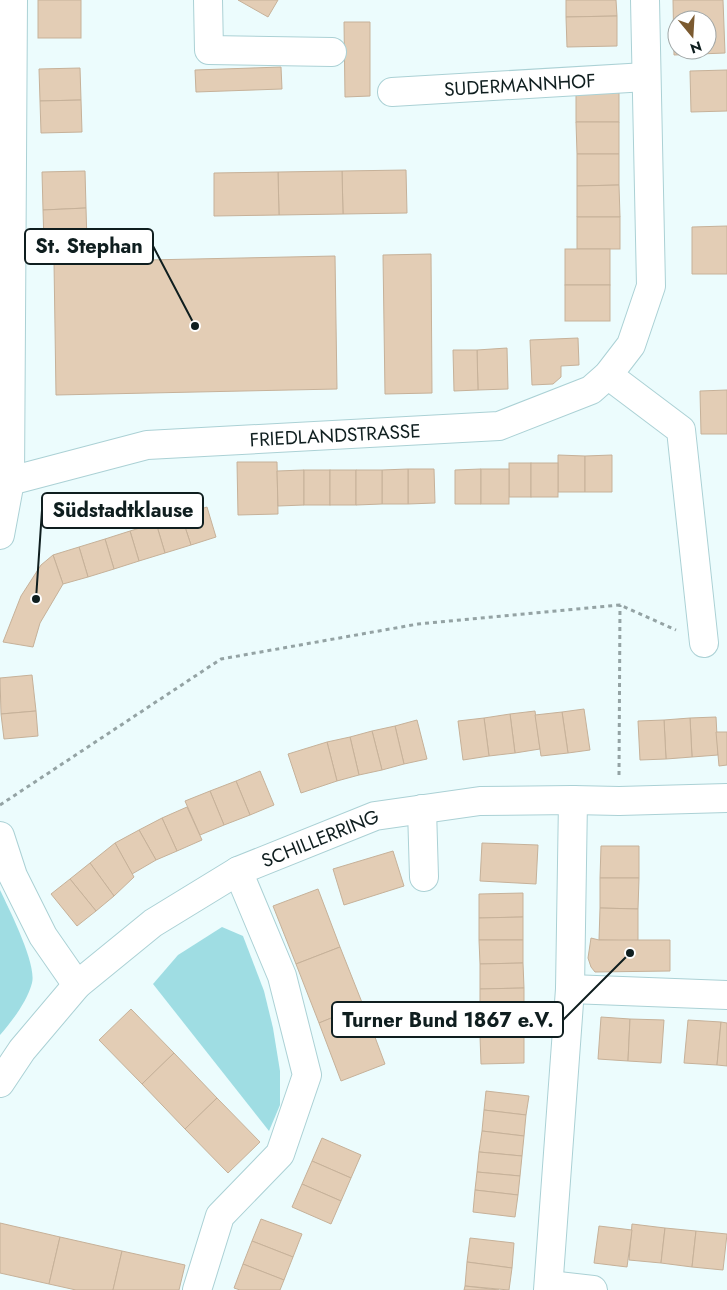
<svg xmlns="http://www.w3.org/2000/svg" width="727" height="1290" viewBox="0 0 727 1290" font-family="Jost,sans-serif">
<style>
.green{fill:#9fdde3}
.building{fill:#e3cdb5;stroke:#c6b199;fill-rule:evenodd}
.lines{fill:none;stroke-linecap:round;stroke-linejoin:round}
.minor-casing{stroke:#abd1d5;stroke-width:30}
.path{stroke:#94a3a4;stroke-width:3;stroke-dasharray:4 4;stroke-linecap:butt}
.minor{stroke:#fff;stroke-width:28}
.labels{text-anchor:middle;stroke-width:5;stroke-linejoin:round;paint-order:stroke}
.street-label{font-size:19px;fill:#0f1e1f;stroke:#fff}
.leader{fill:none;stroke:#0f1e1f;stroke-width:2}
.callout-dot{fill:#0f1e1f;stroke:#fff;stroke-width:2}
.callout{fill:#fff;stroke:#0f1e1f;stroke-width:2}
.callout-label{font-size:20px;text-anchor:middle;font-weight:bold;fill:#0f1e1f}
</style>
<rect width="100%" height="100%" fill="#ecfcfd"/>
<!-- green -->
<g class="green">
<path d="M0,890C9,909 37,964 32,983C27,1002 12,1021 0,1035Z"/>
<path d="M222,927L243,936L264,991L273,1028L280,1071V1105L269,1131L153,984L178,955Z"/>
</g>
<!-- building -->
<g class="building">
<rect x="38" y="0" width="43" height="38"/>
<path d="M238,0H278L268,17Z"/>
<path d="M566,0H616L617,16L566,17Z"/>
<path d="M673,0H723L725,53L674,55ZM677,20H707V50H677Z"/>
<path d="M617,16V46L567,47L566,17Z"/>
<path d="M344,22H370V96L345,97Z"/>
<path d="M281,67L282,89L196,92L195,70Z"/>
<path d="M80,68L81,100L40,101L39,69Z"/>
<path d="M727,70V111L691,112L690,71Z"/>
<rect x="576" y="91" width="43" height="31"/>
<path d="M81,100L82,132L41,133L40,101Z"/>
<path d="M576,122H619V154H577Z"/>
<path d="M577,154H619V185L577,186Z"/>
<path d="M406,170L407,213L343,214L342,171Z"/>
<path d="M85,171L86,208L43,210L42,172Z"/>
<path d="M342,171L343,214L279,215L278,172Z"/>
<path d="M278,172L279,215L214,216V173Z"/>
<path d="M619,185L620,217H577V186Z"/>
<path d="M86,208L87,243L44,244L43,210Z"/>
<rect x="577" y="217" width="43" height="32"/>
<path d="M727,226V274H692V227Z"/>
<rect x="565" y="249" width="45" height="36"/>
<path d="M431,254L432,393L385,394L383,255Z"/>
<path d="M335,256L337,389L56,395L54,262Z"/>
<rect x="565" y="285" width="45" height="36"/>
<path d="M578,338L579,365L561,366V377L553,384L532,385L530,340Z"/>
<path d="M507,348L508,389L478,390L477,350Z"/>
<path d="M453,350H477L478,390L454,391Z"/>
<path d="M727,390V434H701L700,391Z"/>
<path d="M558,455L585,456V492H558Z"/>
<path d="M612,455V492H585V456Z"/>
<path d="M237,462H277L278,514L238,515Z"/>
<rect x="509" y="463" width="22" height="34"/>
<rect x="531" y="463" width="27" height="34"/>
<path d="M408,469H434L435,503L408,504Z"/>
<path d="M408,469V504H382V470Z"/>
<path d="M481,469V504H455V470Z"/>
<rect x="481" y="469" width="28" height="35"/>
<path d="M304,470V505L278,506L277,471Z"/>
<rect x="304" y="470" width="26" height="35"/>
<rect x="330" y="470" width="26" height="35"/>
<path d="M356,470H382V504L356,505Z"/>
<path d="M207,507L216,537L191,545L181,515Z"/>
<path d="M181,515L191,545L165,553L156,523Z"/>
<path d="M156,523L165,553L139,561L130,531Z"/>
<path d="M130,531L139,561L114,569L105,539Z"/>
<path d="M105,539L114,569L88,577L79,547Z"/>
<path d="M79,547L88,577L63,584L53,555Z"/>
<path d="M53,555L63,584L40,623L33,647L3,642L21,596L41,565Z"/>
<path d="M32,675L36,711L1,714L0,678Z"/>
<path d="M584,709L590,750L568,753L562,712Z"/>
<path d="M36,711L38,736L4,739L1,714Z"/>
<path d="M535,711L540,749L515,753L510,714Z"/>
<path d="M562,712L568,753L541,756L535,715Z"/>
<path d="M510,714L515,753L489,756L484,718Z"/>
<path d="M716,717L718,755L692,757L690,718Z"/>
<path d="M484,718L489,756L463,760L458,721Z"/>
<path d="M690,718L692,757L666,759L664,720Z"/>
<path d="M417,720L427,759L404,764L395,726Z"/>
<path d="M664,720L666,759L640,760L638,721Z"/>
<path d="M395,726L404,764L382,770L372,731Z"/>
<path d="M372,731L382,770L359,775L350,737Z"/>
<path d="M716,732H727V765L719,766Z"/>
<path d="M350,737L359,775L337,781L327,742Z"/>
<path d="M327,742L337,781L301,793L288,754Z"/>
<path d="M260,771L274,805L250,815L236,781Z"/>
<path d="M236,781L250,815L224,825L210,791Z"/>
<path d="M210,791L224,825L200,835L185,801Z"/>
<path d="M187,807L202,840L177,851L162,818Z"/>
<path d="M162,818L177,851L156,860L139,830Z"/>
<path d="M139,830L156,860L132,874L115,843Z"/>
<path d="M115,843L134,877L114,896L90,863Z"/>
<path d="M482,843L538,845L536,884L480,881Z"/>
<path d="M601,846H639V878H600Z"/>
<path d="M393,851L404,886L344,905L333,869Z"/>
<path d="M90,863L114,896L96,911L70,879Z"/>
<path d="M600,878H639L638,909L600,908Z"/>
<path d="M70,879L96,911L77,926L51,894Z"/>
<path d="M318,889L340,947L296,964L273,906Z"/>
<path d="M523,893V917L479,918V894Z"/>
<path d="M600,908L638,909V941L599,940Z"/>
<path d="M523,917V940H479V918Z"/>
<path d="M591,938L599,940H670V971L595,972L591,967L588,958Z"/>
<path d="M479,940H523V963L480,964Z"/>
<path d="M340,947L363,1005L319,1023L296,964Z"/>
<path d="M523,963L524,988L480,989V964Z"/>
<path d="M524,988V1012H480V989Z"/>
<path d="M363,1005L385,1064L341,1081L319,1023Z"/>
<path d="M131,1009L174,1053L142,1084L99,1040Z"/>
<path d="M601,1017L630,1019L628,1061L598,1059Z"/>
<path d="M630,1019L664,1020L661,1063L628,1061Z"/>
<path d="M688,1020L721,1022L717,1065L684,1063Z"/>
<path d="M721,1022L727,1023V1066L717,1065Z"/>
<path d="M524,1035V1063L481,1064L480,1036Z"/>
<path d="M174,1053L217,1098L185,1129L142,1084Z"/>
<path d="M486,1091L529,1096L526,1115L484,1110Z"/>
<path d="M217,1098L260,1142L228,1173L185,1129Z"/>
<path d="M484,1110L526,1115L524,1136L482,1131Z"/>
<path d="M482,1131L524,1136L522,1156L479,1152Z"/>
<path d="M322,1138L361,1155L351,1178L312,1161Z"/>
<path d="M479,1152L522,1156L520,1176L477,1172Z"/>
<path d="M312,1161L351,1178L341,1201L302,1184Z"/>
<path d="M477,1172L520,1176L518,1195L475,1190Z"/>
<path d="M302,1184L341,1201L331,1224L292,1207Z"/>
<path d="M475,1190L518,1195L515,1217L473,1212Z"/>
<path d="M261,1219L302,1234L293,1257L252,1241Z"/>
<path d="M0,1223L60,1237L49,1284L0,1273Z"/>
<path d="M632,1224L665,1228L661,1263L629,1260Z"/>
<path d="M599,1226L632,1230L627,1267L594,1263Z"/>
<path d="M665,1228L696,1231L692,1267L661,1263Z"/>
<path d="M696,1231L727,1234L723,1270L692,1267Z"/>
<path d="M60,1237L122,1251L113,1290H76L49,1284Z"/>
<path d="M470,1238L514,1243L512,1268L467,1262Z"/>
<path d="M252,1241L293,1257L284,1280L243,1264Z"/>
<path d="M122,1251L185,1265L179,1290H113Z"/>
<path d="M467,1262L512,1268L509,1290L465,1286Z"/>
<path d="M243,1264L284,1280L280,1290H240L234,1288Z"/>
<path d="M465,1286L499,1290H464Z"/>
</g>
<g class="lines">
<defs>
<g id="minor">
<path d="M208,0L209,50L332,52"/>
<path id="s1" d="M392,92L646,77"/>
<path d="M608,375L681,430L704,643"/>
<path id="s2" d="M10,481L147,445L499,426L591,390L608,375L631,345L651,286L645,0"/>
<path d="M0,535L10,481L13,0"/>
<path d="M422,809L424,877"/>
<path d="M0,836L13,876L43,936L77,985"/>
<path d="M570,989L727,995"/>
<path id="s3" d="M0,1083L22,1050L77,985L153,923L238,871L375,816L480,801L573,800L619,801L727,798"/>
<path d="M549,1285L593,1290"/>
<path d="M197,1290L220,1216L280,1154L307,1075L282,976L238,871"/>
<path d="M548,1290L570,989L573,800"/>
</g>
</defs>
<!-- minor casing -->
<use href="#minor" class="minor-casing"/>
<!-- path -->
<g class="path">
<path d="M619,775L620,605"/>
<path d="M0,805L221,659L418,624L620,605L676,630"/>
</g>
<!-- minor -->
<use href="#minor" class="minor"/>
</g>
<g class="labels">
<!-- street labels -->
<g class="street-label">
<text dy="7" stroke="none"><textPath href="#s1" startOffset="128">SUDERMANNHOF</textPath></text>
<text dy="7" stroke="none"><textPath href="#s2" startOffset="330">FRIEDLANDSTRASSE</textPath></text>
<text dy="7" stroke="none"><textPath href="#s3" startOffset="411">SCHILLERRING</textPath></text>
</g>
</g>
<!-- callouts -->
<path class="leader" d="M195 326L153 246M36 599L42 510M630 953L563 1020"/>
<g class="callout-dot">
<circle cx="195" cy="326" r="5"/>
<circle cx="36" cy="599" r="5"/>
<circle cx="630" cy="953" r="5"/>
</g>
<g class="callout">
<rect x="25" y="229" width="128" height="35" rx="5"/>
<rect x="42" y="493" width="161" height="35" rx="5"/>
<rect x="332" y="1002" width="231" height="35" rx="5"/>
</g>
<g class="callout-label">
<text x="89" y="253">St. Stephan</text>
<text x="123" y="517">Südstadtklause</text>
<text x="448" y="1027">Turner Bund 1867 e.V.</text>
</g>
<!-- north arrow -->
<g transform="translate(692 35) rotate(162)"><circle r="24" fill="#ffffff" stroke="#9fa5a5"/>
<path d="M0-4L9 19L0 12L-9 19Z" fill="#7b5a30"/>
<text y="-8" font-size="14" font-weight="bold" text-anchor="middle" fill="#0f1e1f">N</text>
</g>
</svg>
